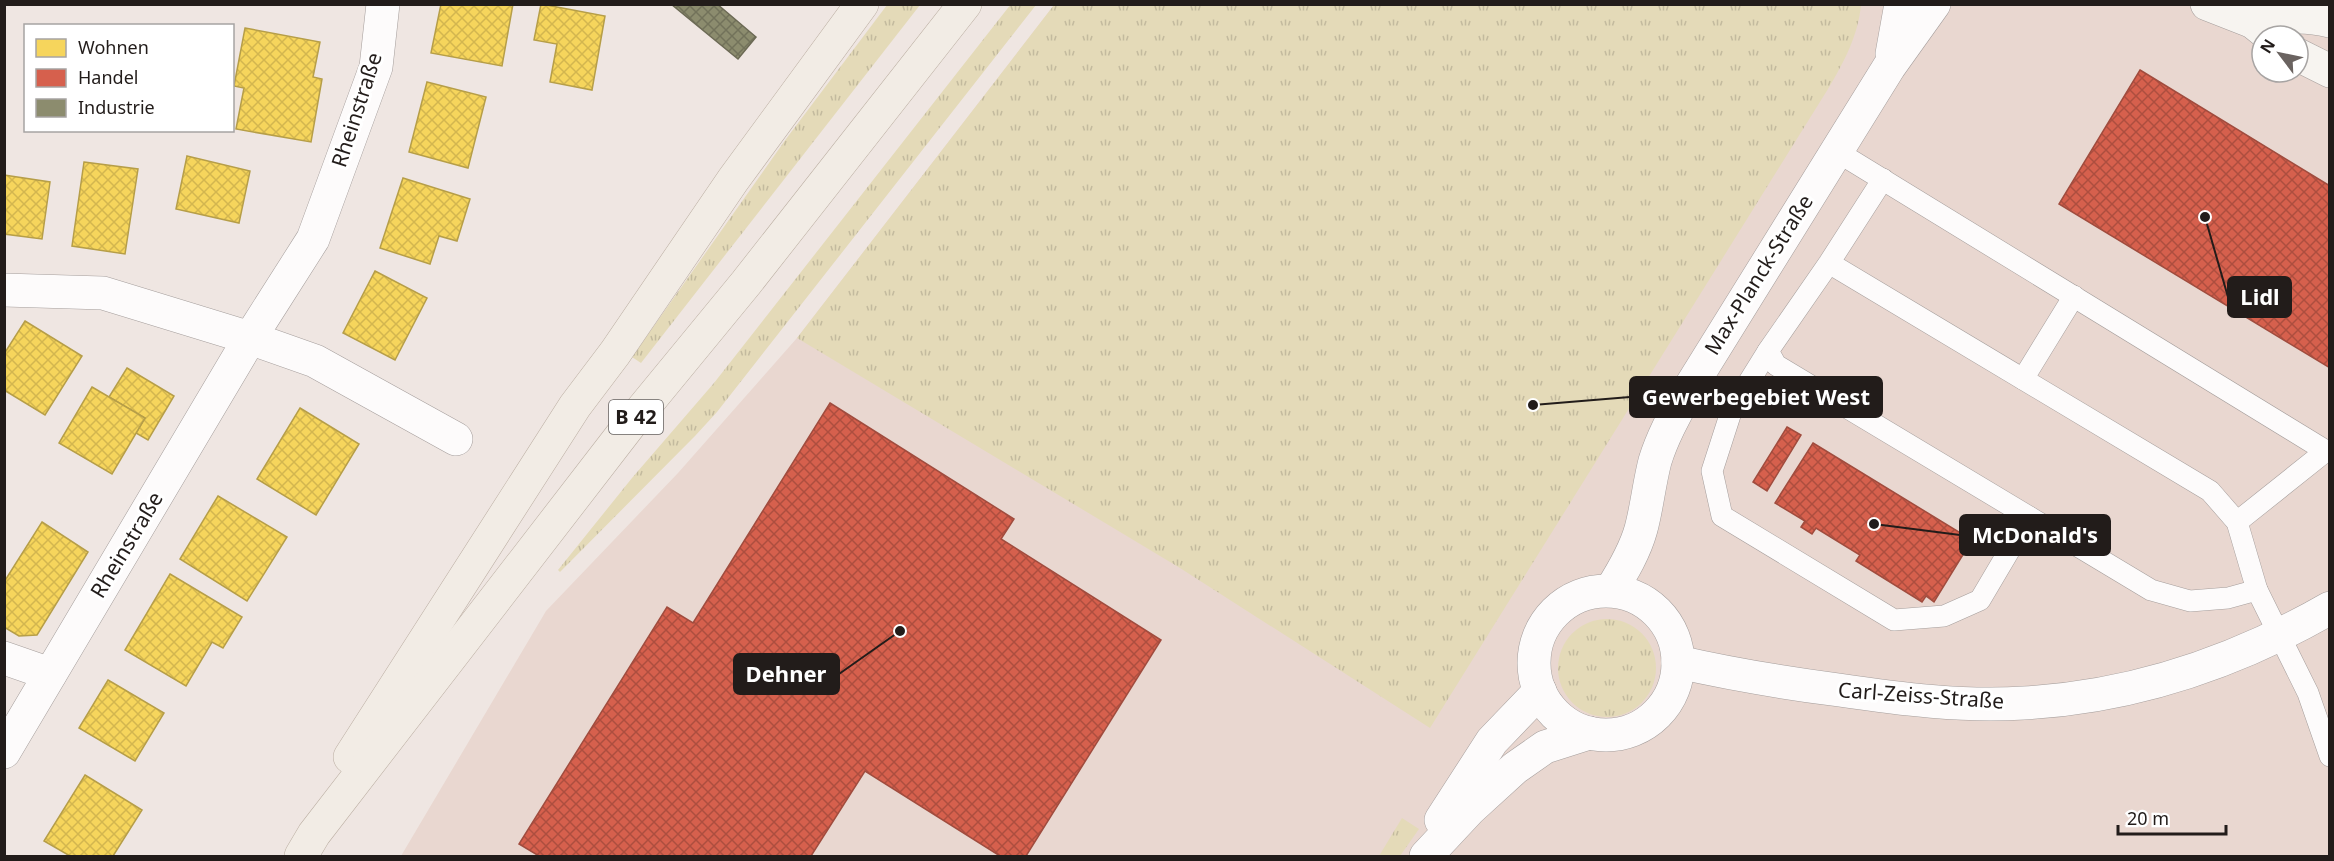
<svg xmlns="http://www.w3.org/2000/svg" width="2334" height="861" viewBox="0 0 2334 861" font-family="'Noto Sans',sans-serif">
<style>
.built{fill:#e9d7d0;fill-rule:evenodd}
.grass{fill:url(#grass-tufts)}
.homes{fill:url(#homes-cross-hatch);stroke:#b69e48;stroke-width:1.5}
.shops{fill:url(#shops-cross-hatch);stroke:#a04c3e;stroke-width:1.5}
.industry{fill:url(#industry-cross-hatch);stroke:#6c6a55;stroke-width:1.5}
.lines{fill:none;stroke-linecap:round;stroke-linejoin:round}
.lane-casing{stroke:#a59e9c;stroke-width:22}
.street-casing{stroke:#a59e9c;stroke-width:34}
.secondary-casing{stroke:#a59e9c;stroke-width:34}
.primary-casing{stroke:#baada1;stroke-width:34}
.lane{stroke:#fdfbfb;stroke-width:21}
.street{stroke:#fdfbfb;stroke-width:33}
.secondary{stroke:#f7f4f0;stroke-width:33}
.primary{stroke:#f2ece5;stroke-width:33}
.labels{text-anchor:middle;stroke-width:6;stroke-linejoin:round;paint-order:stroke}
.shield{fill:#fff;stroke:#64605f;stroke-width:1.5}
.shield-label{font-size:20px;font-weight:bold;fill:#221c1a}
.street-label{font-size:21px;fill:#221c1a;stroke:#fff}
.leader{fill:none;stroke:#221c1a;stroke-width:2}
.callout-dot{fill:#221c1a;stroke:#fff;stroke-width:2}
.callout{fill:#221c1a;stroke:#221c1a;stroke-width:2}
.callout-label{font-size:22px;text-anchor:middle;font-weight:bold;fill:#fff}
</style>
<defs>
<pattern id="grass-tufts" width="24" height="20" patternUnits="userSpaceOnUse" patternTransform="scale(1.5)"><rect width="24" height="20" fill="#e4dab8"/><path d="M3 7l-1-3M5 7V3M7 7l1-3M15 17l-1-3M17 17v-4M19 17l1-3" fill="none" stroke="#c3ba9e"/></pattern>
<pattern id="homes-cross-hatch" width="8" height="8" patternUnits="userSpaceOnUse" patternTransform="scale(1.5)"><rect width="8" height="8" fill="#f6d55c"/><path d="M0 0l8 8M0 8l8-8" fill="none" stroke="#d3b64f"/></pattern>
<pattern id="shops-cross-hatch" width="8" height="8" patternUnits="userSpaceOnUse" patternTransform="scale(1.5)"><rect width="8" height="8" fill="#d6604d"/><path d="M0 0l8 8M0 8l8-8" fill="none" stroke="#ad4e3f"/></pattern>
<pattern id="industry-cross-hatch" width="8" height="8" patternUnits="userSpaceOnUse" patternTransform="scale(1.5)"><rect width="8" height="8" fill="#8c8c6e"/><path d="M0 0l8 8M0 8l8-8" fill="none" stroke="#72725a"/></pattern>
</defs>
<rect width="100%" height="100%" fill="#efe6e2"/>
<!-- built -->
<path class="built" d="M1054,5H2329V856H401L546,611L678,473L797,338ZM2262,36H2298V72H2262Z"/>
<!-- grass -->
<g class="grass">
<path d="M1011,4L1036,5L717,412L695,436L560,572L558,570L632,478L714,383Z"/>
<path d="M887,5H920L641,363L632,357L786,139Z"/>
<path d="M1054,5H1861C1858,36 1844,62 1828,89L1430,728L1180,568L797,338Z"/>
<circle cx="1607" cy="668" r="49"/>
<path d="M1402,818L1419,829L1400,856H1379Z"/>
</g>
<!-- homes -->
<g class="homes">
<path d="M441,4H513L502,66L431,53Z"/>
<path d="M541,4L605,16L592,90L550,82L557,44L534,40Z"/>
<path d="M245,28L320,42L313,77L322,79L311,142L236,129L244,88L234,86Z"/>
<path d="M427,82L486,97L468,168L409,152Z"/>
<path d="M187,156L250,171L239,223L176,209Z"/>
<path d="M84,162L138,169L125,254L72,246Z"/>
<path d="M4,175L50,182L42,239L4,234Z"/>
<path d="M403,178L470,199L457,241L439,236L430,264L380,248Z"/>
<path d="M375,271L427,298L395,360L343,333Z"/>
<path d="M25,321L82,356L45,415L4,390V354Z"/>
<path d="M127,368L174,396L148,440L136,433L145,418L109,397Z"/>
<path d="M92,387L145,418L112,474L59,443Z"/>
<path d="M300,408L359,444L316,515L257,479Z"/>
<path d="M218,496L287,537L247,601L180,559Z"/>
<path d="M42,522L88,552L37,635L19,636L4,627V582Z"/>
<path d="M170,574L242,617L223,648L212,642L186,686L125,650Z"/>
<path d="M108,680L164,713L135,761L79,728Z"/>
<path d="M85,775L142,810L113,856H70L44,841Z"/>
</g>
<!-- shops -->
<g class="shops">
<path d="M2140,70L2330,186V368L2059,204Z"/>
<path d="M830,403L1014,519L1001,539L1161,640L1026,856H1000L865,771L811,856H539L519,844L667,607L693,623Z"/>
<path d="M1787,427L1801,435L1767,491L1753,482Z"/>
<path d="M1813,443L1972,540L1934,602L1926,596L1922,602L1856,561L1860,555L1816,528L1812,534L1801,527L1805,521L1775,503Z"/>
</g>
<!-- industry -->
<path class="industry" d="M671,4H717L756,37L738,59Z"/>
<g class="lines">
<defs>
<g id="lane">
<path d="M1836,151L2326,451L2237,522"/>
<path d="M1829,263L2210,491L2237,522L2257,590L2228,598L2190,601L2151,590L1776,365L1768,351L1829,263L1883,179"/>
<path d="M1768,351L1732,409L1712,471L1722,516L1894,620L1944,616L1980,600L2029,517"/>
<path d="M2023,379L2074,296"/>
<path d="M2257,590L2308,693L2330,756"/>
</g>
<g id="street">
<path d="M1892,54L1901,4"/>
<path d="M4,290L103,293L250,338L315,361L456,439"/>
<path d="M1611,590C1623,571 1635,551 1641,529C1647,507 1649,484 1655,461C1662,438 1674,416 1686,394L1889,67L1934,4"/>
<circle cx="1606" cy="663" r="72"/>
<path d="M4,658L50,674"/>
<path d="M1678,662C1731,674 1785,683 1839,690C1900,699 1963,707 2024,703C2133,697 2236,662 2330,608"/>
<path d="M4,752L250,338L313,239L376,67L383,4"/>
<path d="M1441,820L1492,741L1540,691"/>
<path d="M1426,856L1470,809L1515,768L1545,747L1589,733"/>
</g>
<g id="secondary">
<path d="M2207,4L2253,22L2269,35"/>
<path d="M2253,22C2279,17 2304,14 2330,21"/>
<path d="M2298,55L2330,71"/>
</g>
<g id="primary">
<path d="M350,757L575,406L615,353L733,180L862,4"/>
<path d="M301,856L314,834L631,423L746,283L965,4"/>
</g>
</defs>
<!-- lane casing -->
<use href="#lane" class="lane-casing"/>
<!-- street casing -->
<use href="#street" class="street-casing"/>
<!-- secondary casing -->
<use href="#secondary" class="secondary-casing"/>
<!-- primary casing -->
<use href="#primary" class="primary-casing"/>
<!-- lane -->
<use href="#lane" class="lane"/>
<!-- street -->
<use href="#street" class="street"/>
<!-- secondary -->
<use href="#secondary" class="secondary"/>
<!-- primary -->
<use href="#primary" class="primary"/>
</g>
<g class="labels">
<!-- shield labels -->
<rect class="shield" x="609" y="400" width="54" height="34" rx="4.5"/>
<g class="shield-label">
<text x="636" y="424">B 42</text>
</g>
<!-- street labels -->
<g class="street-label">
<text transform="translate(357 110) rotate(-72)" y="7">Rheinstraße</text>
<text transform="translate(1759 275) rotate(-58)" y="7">Max-Planck-Straße</text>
<text transform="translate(127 545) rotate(-59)" y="7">Rheinstraße</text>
<text transform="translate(1921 696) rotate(4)" y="7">Carl-Zeiss-Straße</text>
</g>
</g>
<!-- callouts -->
<path class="leader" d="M2205 217L2228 297M1533 405L1630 397M1874 524L1960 535M900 631L839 674"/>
<g class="callout-dot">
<circle cx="2205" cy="217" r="6"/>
<circle cx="1533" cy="405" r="6"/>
<circle cx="1874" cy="524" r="6"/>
<circle cx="900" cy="631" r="6"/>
</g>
<g class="callout">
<rect x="2228" y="277" width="63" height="40" rx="6"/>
<rect x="1630" y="377" width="252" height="40" rx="6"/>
<rect x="1960" y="515" width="150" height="40" rx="6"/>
<rect x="734" y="654" width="105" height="40" rx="6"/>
</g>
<g class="callout-label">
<text x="2260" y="305">Lidl</text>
<text x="1756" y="405">Gewerbegebiet West</text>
<text x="2035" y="543">McDonald's</text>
<text x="786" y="682">Dehner</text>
</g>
<!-- border -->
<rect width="2334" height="861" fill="none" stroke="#221c1a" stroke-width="12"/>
<!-- legend -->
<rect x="24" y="24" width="210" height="108" fill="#ffffff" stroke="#a7a4a3" stroke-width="1.5"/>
<rect x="36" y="39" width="30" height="18" fill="#f6d55c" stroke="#a7a4a3" stroke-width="1.5"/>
<text x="78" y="54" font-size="18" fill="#221c1a">Wohnen</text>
<rect x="36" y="69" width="30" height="18" fill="#d6604d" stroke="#a7a4a3" stroke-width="1.5"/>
<text x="78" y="84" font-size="18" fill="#221c1a">Handel</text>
<rect x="36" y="99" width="30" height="18" fill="#8c8c6e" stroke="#a7a4a3" stroke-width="1.5"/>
<text x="78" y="114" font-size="18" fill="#221c1a">Industrie</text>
<!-- north arrow -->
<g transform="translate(2280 54) rotate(302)"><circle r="28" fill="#ffffff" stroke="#a7a4a3" stroke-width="1.5"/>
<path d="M0-4.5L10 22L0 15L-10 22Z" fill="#6a6360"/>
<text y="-9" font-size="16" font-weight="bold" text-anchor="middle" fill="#221c1a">N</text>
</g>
<!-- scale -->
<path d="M2118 825v9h108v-9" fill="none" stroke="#221c1a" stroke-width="3"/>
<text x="2127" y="825" font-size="18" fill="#221c1a" stroke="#ffffff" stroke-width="4.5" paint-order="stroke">20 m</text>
</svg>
